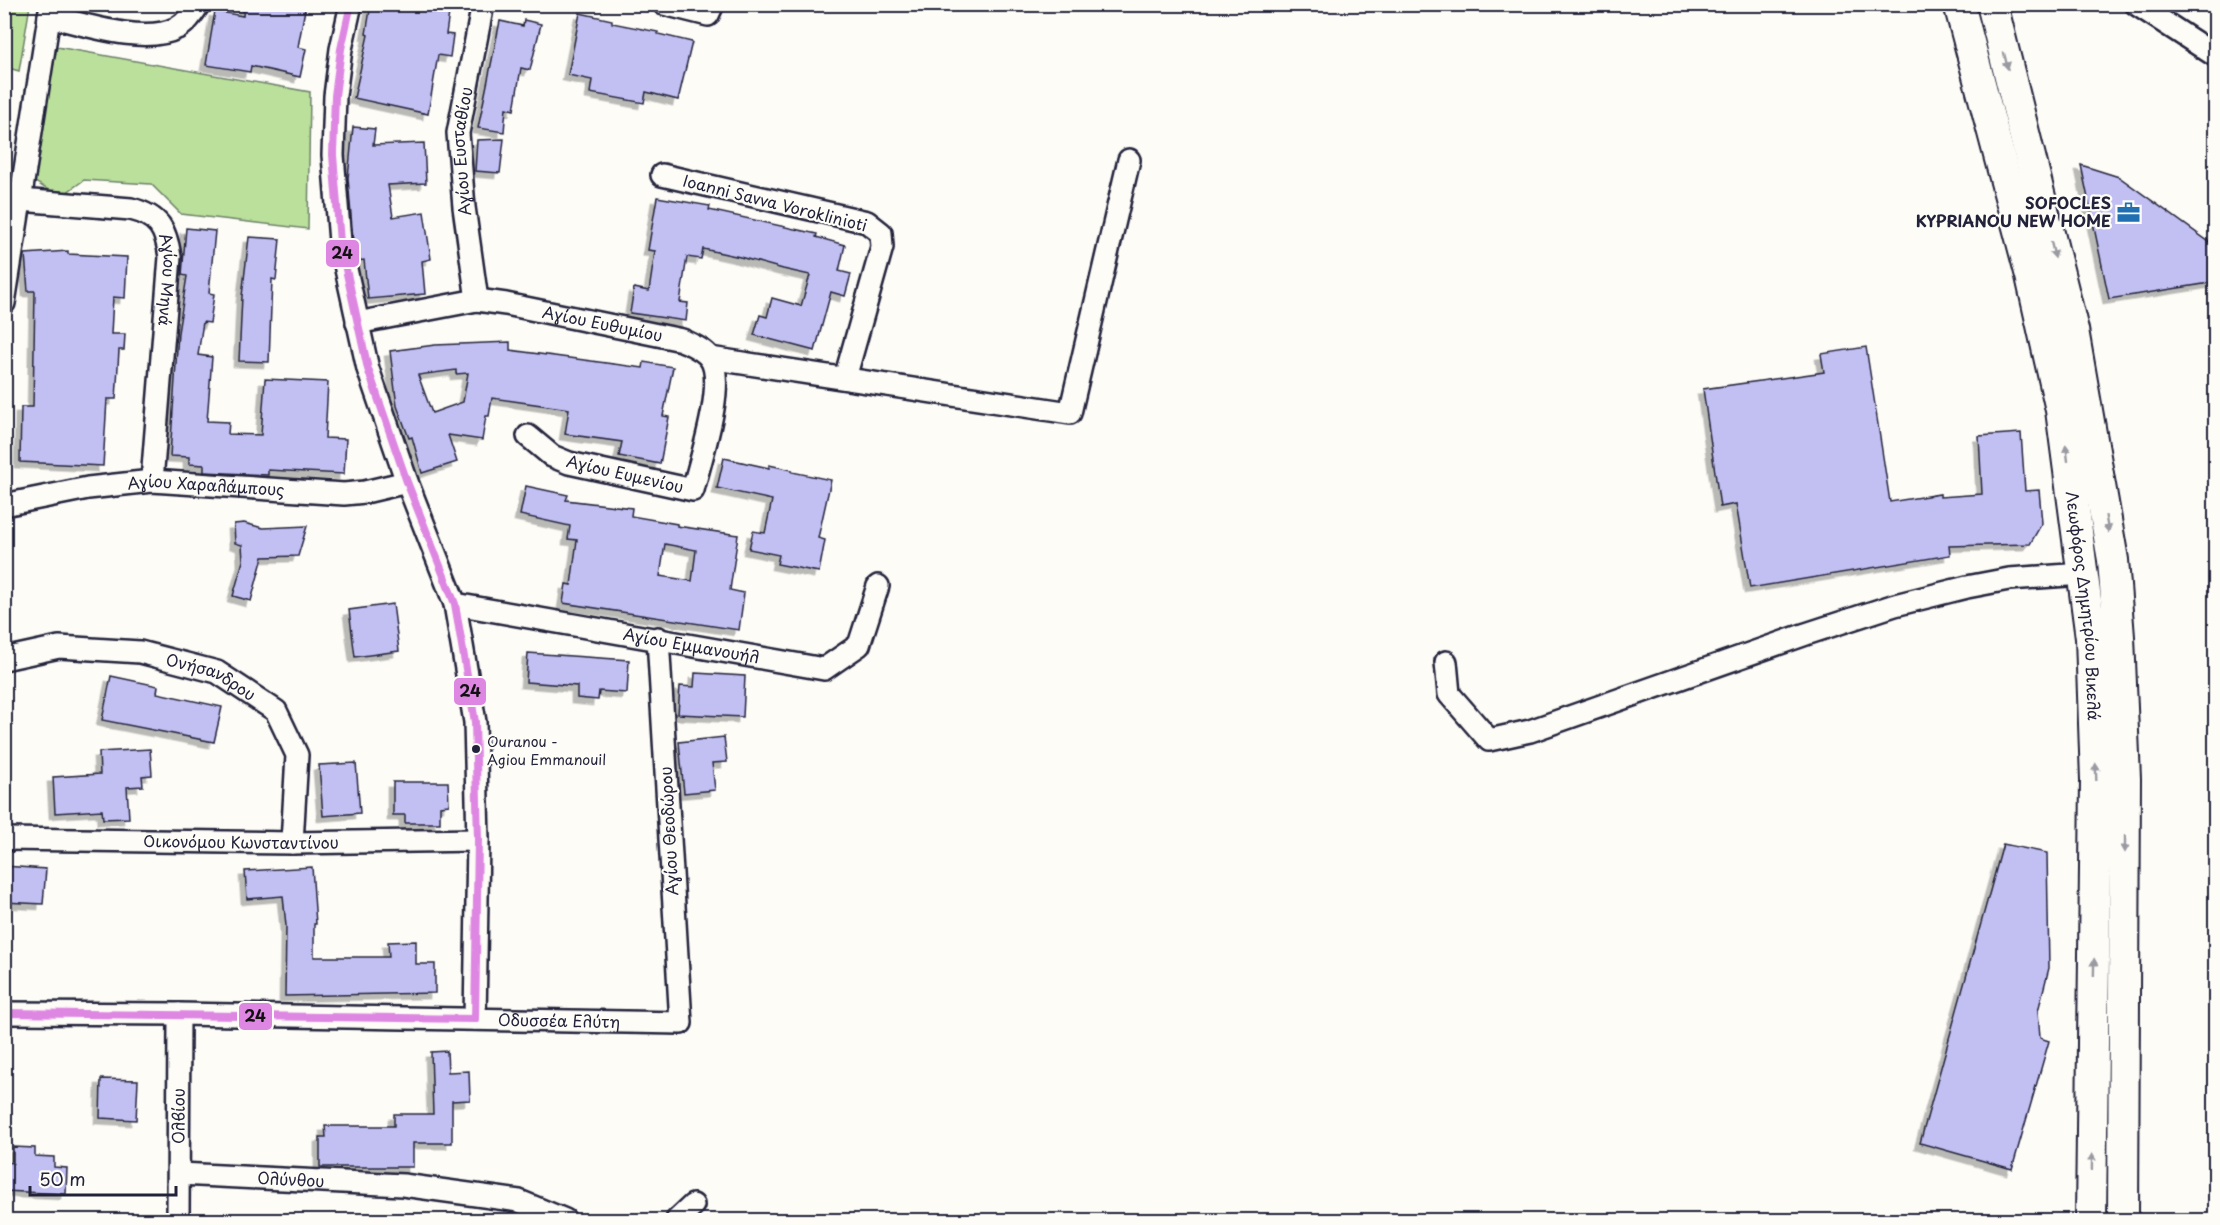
<svg xmlns="http://www.w3.org/2000/svg" width="2220" height="1225" viewBox="0 0 2220 1225" font-family="'Playpen Sans',sans-serif">
<style>
.green{fill:#bae09b;stroke:#6e816b;stroke-width:1.5}
.building{fill:#c2c0f3;stroke:#22223b;stroke-width:1.5;fill-rule:evenodd;filter:url(#shadow)}
.lines{fill:none;stroke-linecap:round;stroke-linejoin:round}
.minor-casing{stroke:#22223b;stroke-width:26}
.secondary-casing{stroke:#22223b;stroke-width:34}
.minor{stroke:#fdfcf7;stroke-width:21}
.secondary{stroke:#fdfcf7;stroke-width:30}
.bus-1-casing{stroke:#fdfcf7;stroke-width:12}
.bus-1{stroke:#de87e2;stroke-width:8}
.oneway{fill:#9a9aa2}
.bus-dot{fill:#22223b;stroke:#fdfcf7;stroke-width:2}
.labels{text-anchor:middle;stroke-width:4.5;stroke-linejoin:round;paint-order:stroke}
.bus-label{font-size:14px;fill:#22223b;stroke:#fdfcf7;text-anchor:start}
.street-label{font-size:16px;fill:#22223b;stroke:#fdfcf7}
.poi-label{font-size:16px;font-weight:bold;fill:#22223b;stroke:#fdfcf7;text-anchor:end}
.line-badge{stroke:#fdfcf7;stroke-width:2}
.pale-badge-label{font-size:16px;text-anchor:middle;font-weight:bold;fill:#111}
</style>
<defs>
<filter id="shadow"><feDropShadow dx="-5.5" dy="5.5" stdDeviation="0" flood-color="#0004"/></filter>
</defs>
<rect width="100%" height="100%" fill="#fdfcf7"/>
<filter id="ink" filterUnits="userSpaceOnUse"><feTurbulence type="fractalNoise" baseFrequency=".0167" numOctaves="2"/><feDisplacementMap in="SourceGraphic" scale="12" xChannelSelector="R" yChannelSelector="G"/><feConvolveMatrix kernelMatrix="1 2 1 2 8 2 1 2 1" color-interpolation-filters="sRGB"/></filter>
<g filter="url(#ink)">
<!-- green -->
<g class="green">
<path d="M5,4L30,5L19,71L5,67Z"/>
<path d="M57,47L310,92L308,229L181,214L151,184L84,180L60,197L30,179Z"/>
</g>
<!-- building -->
<g class="building">
<path d="M244,4H306L298,47L306,49L300,77L251,66L250,72L206,65L215,11L243,16Z"/>
<path d="M371,4L450,6L446,34L453,35L450,57L438,55L428,114L354,98L368,35L366,34Z"/>
<path d="M580,13L612,20V23L658,32V34L692,42L678,100L646,92L644,103L590,93L592,80L568,75Z"/>
<path d="M524,20L541,24L530,70L521,68L514,110L506,108L504,132L478,128L500,21L523,26Z"/>
<path d="M353,127L375,129L373,145L424,143L426,183L388,185L393,217L424,212L431,259L422,261L425,294L368,299L364,260L357,261L353,240L348,178Z"/>
<path d="M504,139L500,173L475,171L477,140Z"/>
<path d="M2081,165L2119,177L2216,247V282L2109,299Z"/>
<path d="M657,197L710,206L709,210L817,234L816,237L845,245L839,271L851,274L845,296L831,292L815,351L754,335L760,315L767,317L772,298L801,306L810,275L783,269L740,257L703,249L701,259L687,257L680,302L688,303L686,321L630,313L634,288L649,291L655,251L648,250Z"/>
<path d="M186,228L215,231L209,293L214,294L210,323L203,322L198,355L212,357L207,421L229,422L228,434L261,435L265,379L328,382L325,438L346,439L344,474L268,470V475L204,472V465L189,464V457L170,456L178,333L187,276L182,275Z"/>
<path d="M249,237L280,239L276,280L272,279L269,362L239,361L242,296Z"/>
<path d="M68,251V254L127,257L125,298L113,297L111,334H125L124,350H119L116,399H107L103,466L20,462L21,407H33L35,291H28L25,254Z"/>
<path d="M510,342V350L643,368L644,362L673,367L663,416L669,417L660,464L619,456L622,442L565,434L569,409L492,398L489,416H486L482,440L448,435L457,462L422,473L412,437L409,438L397,406L390,351L435,345ZM456,370V374L468,373L463,402L432,413L418,375Z"/>
<path d="M1866,347L1890,502L1940,494V497L1982,494L1979,436L2021,433L2025,491L2039,490L2042,523L2030,544L1949,546L1950,555L1750,588L1736,504L1720,507L1703,389L1824,372L1821,354Z"/>
<path d="M724,458L769,468V465L792,470V472L831,480L818,538L825,540L819,572L777,564L779,555L749,549L753,531L765,533L772,500L717,488Z"/>
<path d="M526,486L568,495L566,500L632,508L631,516L677,524V526L738,535L730,590L744,593L739,630L563,603L566,584L571,585L577,540L568,539L570,526L520,515ZM665,544L696,550L692,581L660,576Z"/>
<path d="M244,523L263,528L307,526L298,556L263,557L251,601L233,596L243,561L242,545L235,543L234,524Z"/>
<path d="M393,604L399,651L355,657L349,610Z"/>
<path d="M528,653L629,660L627,693L599,691L598,700L577,698V686L526,682Z"/>
<path d="M695,673L745,676L743,717L678,714L680,686L694,687Z"/>
<path d="M111,676L158,686L157,693L222,707L214,742L102,720Z"/>
<path d="M724,737L727,762L712,763L715,790L684,793L679,742Z"/>
<path d="M150,749L152,775L142,776L143,786L127,787L129,818L103,819L102,810L55,813L53,777L100,774L99,752Z"/>
<path d="M356,763L360,813L323,816L319,765Z"/>
<path d="M393,782H448L449,805L440,806V823H405V815H393Z"/>
<path d="M2003,844L2047,853L2049,968L2038,1011L2040,1038L2049,1041L2012,1169L1920,1143Z"/>
<path d="M4,866L46,869L43,904L4,902Z"/>
<path d="M312,867L316,924H314V957H389L388,942L416,941V964H435V993L285,996L286,926L283,896L247,899L245,871Z"/>
<path d="M447,1051L448,1072L469,1071L470,1100L452,1101V1143H413V1167H320V1137H326L325,1126H394V1114H433L431,1052Z"/>
<path d="M101,1079L138,1080L136,1120L100,1118Z"/>
<path d="M13,1147L35,1148V1156L54,1157V1167L67,1168L66,1194L4,1191V1162L13,1163Z"/>
</g>
<g class="lines">
<defs>
<g id="minor">
<path d="M351,4L341,49L335,96L333,155L340,242L368,369L407,482L455,604L475,722L478,840L475,1019"/>
<path d="M664,4L708,15L713,4"/>
<path d="M2136,4L2216,56"/>
<path d="M49,16C83,24 145,45 177,28C187,23 193,13 199,4"/>
<path d="M662,175L867,222L881,233L882,247L845,378"/>
<path id="s1" d="M20,200L131,209C159,216 166,229 170,257L152,481"/>
<path id="s2" d="M477,300L464,207L458,133L483,4"/>
<path d="M4,303L51,4"/>
<path id="s3" d="M357,323L477,300L506,304L682,340C692,345 703,349 710,358C727,382 700,461 693,490L569,463L552,456L528,436"/>
<path d="M710,358L1070,413L1129,160"/>
<path id="s4" d="M4,505L88,488L152,481L344,494L365,492L407,482"/>
<path id="s5" d="M455,604L824,669L859,645L878,586"/>
<path id="s6" d="M4,659L59,647L140,652L217,672L276,711L297,755L292,843"/>
<path d="M1446,662L1449,694L1489,740L1530,731L1806,634L1895,605L1967,587L2009,579L2083,574"/>
<path id="s7" d="M4,839L292,843L478,840"/>
<path id="s8" d="M4,1013L179,1014L681,1023L658,638"/>
<path id="s9" d="M179,1174L403,1185L519,1201L565,1220"/>
<path id="s10" d="M178,1220L179,1014"/>
<path d="M677,1220L693,1205"/>
</g>
<g id="secondary">
<path id="s11" d="M1959,4L2031,276L2061,410L2091,638L2096,780L2091,1220"/>
<path d="M1992,4L2073,330L2113,560L2119,637L2125,779L2123,1220"/>
</g>
</defs>
<!-- minor casing -->
<use href="#minor" class="minor-casing"/>
<!-- secondary casing -->
<use href="#secondary" class="secondary-casing"/>
<!-- minor -->
<use href="#minor" class="minor"/>
<!-- secondary -->
<use href="#secondary" class="secondary"/>
<defs>
<path id="bus-1" d="M4,1013L475,1019L478,840L475,722L455,604L407,482L368,369L340,242L333,155L335,96L341,49L351,4"/>
</defs>
<!-- bus-1 casing -->
<use href="#bus-1" class="bus-1-casing"/>
<!-- bus-1 -->
<use href="#bus-1" class="bus-1"/>
</g>
<!-- one-way arrows -->
<defs><path id="oneway-solid" d="M-6-.8H1V-3.2L6.5 0L1 3.2V.8H-6Z" transform="scale(1.5)"/></defs>
<g class="oneway">
<use href="#oneway-solid" transform="translate(2006 61) rotate(76)"/>
<use href="#oneway-solid" transform="translate(2053 250) rotate(76)"/>
<use href="#oneway-solid" transform="translate(2067 453) rotate(-97)"/>
<use href="#oneway-solid" transform="translate(2107 524) rotate(80)"/>
<use href="#oneway-solid" transform="translate(2096 772) rotate(-92)"/>
<use href="#oneway-solid" transform="translate(2125 844) rotate(90)"/>
<use href="#oneway-solid" transform="translate(2094 967) rotate(-89)"/>
<use href="#oneway-solid" transform="translate(2092 1162) rotate(-89)"/>
</g>
</g>
<!-- icons -->
<defs>
<symbol id="office-bare" viewBox="-9 -9 18 18"><path d="M-6-3h4V-5.5h4V-3h4V5H-6ZM-1-4.5V-3h2v-1.5ZM-6 0V1H6V0Z" fill="#1f6fb2" stroke="#fdfcf7" stroke-width="2.5" paint-order="stroke"/></symbol>
</defs>
<g fill-rule="evenodd">
<use href="#office-bare" x="2112" y="196" width="33" height="33"/>
</g>
<!-- markers -->
<circle class="bus-dot" cx="476" cy="749" r="5"/>
<g class="labels">
<!-- bus labels -->
<g class="bus-label">
<text x="487" y="747">Ouranou -<tspan x="487" dy="18">Agiou Emmanouil</tspan></text>
</g>
<!-- street labels -->
<g class="street-label">
<text dy="6" stroke="none"><textPath href="#s2" startOffset="150">Αγίου Ευσταθίου</textPath></text>
<text transform="translate(775 203) rotate(14)" y="6">Ioanni Savva Voroklinioti</text>
<text dy="6" stroke="none"><textPath href="#s1" startOffset="201">Αγίου Μηνά</textPath></text>
<text dy="6" stroke="none"><textPath href="#s3" startOffset="250">Αγίου Ευθυμίου</textPath></text>
<text transform="translate(625 474) rotate(13)" y="6">Αγίου Ευμενίου</text>
<text dy="6" stroke="none"><textPath href="#s4" startOffset="204">Αγίου Χαραλάμπους</textPath></text>
<text dy="6" stroke="none"><textPath href="#s11" startOffset="616">Λεωφόρος Δημητρίου Βικελά</textPath></text>
<text dy="6" stroke="none"><textPath href="#s5" startOffset="240">Αγίου Εμμανουήλ</textPath></text>
<text dy="6" stroke="none"><textPath href="#s6" startOffset="213">Ονήσανδρου</textPath></text>
<text transform="translate(669 831) rotate(-93)" y="6">Αγίου Θεοδώρου</text>
<text dy="6" stroke="none"><textPath href="#s7" startOffset="237">Οικονόμου Κωνσταντίνου</textPath></text>
<text dy="6" stroke="none"><textPath href="#s8" startOffset="555">Οδυσσέα Ελύτη</textPath></text>
<text dy="6" stroke="none"><textPath href="#s10" startOffset="104">Ολβίου</textPath></text>
<text dy="6" stroke="none"><textPath href="#s9" startOffset="112">Ολύνθου</textPath></text>
</g>
<!-- poi labels -->
<g class="poi-label">
<text x="2111" y="209">SOFOCLES<tspan x="2111" dy="18">KYPRIANOU NEW HOME</tspan></text>
</g>
</g>
<g class="line-badge">
<rect x="325" y="239" width="35" height="29" rx="6" fill="#de87e2"/>
<rect x="453" y="677" width="34" height="29" rx="6" fill="#de87e2"/>
<rect x="238" y="1002" width="35" height="29" rx="6" fill="#de87e2"/>
</g>
<g class="pale-badge-label">
<text x="342" y="259">24</text>
<text x="470" y="697">24</text>
<text x="255" y="1022">24</text>
</g>
<!-- margin -->
<rect width="2220" height="1225" fill="none" stroke="#fdfcf7" stroke-width="24"/>
<rect x="12" y="12" width="2196" height="1201" fill="none" stroke="#22223b" stroke-width="2" filter="url(#ink)"/>
<!-- scale -->
<path d="M30 1186v9h146v-9" fill="none" stroke="#22223b" stroke-width="3"/>
<text x="39" y="1186" font-size="18" fill="#22223b" stroke="#fdfcf7" stroke-width="4.5" paint-order="stroke">50 m</text>
</svg>
